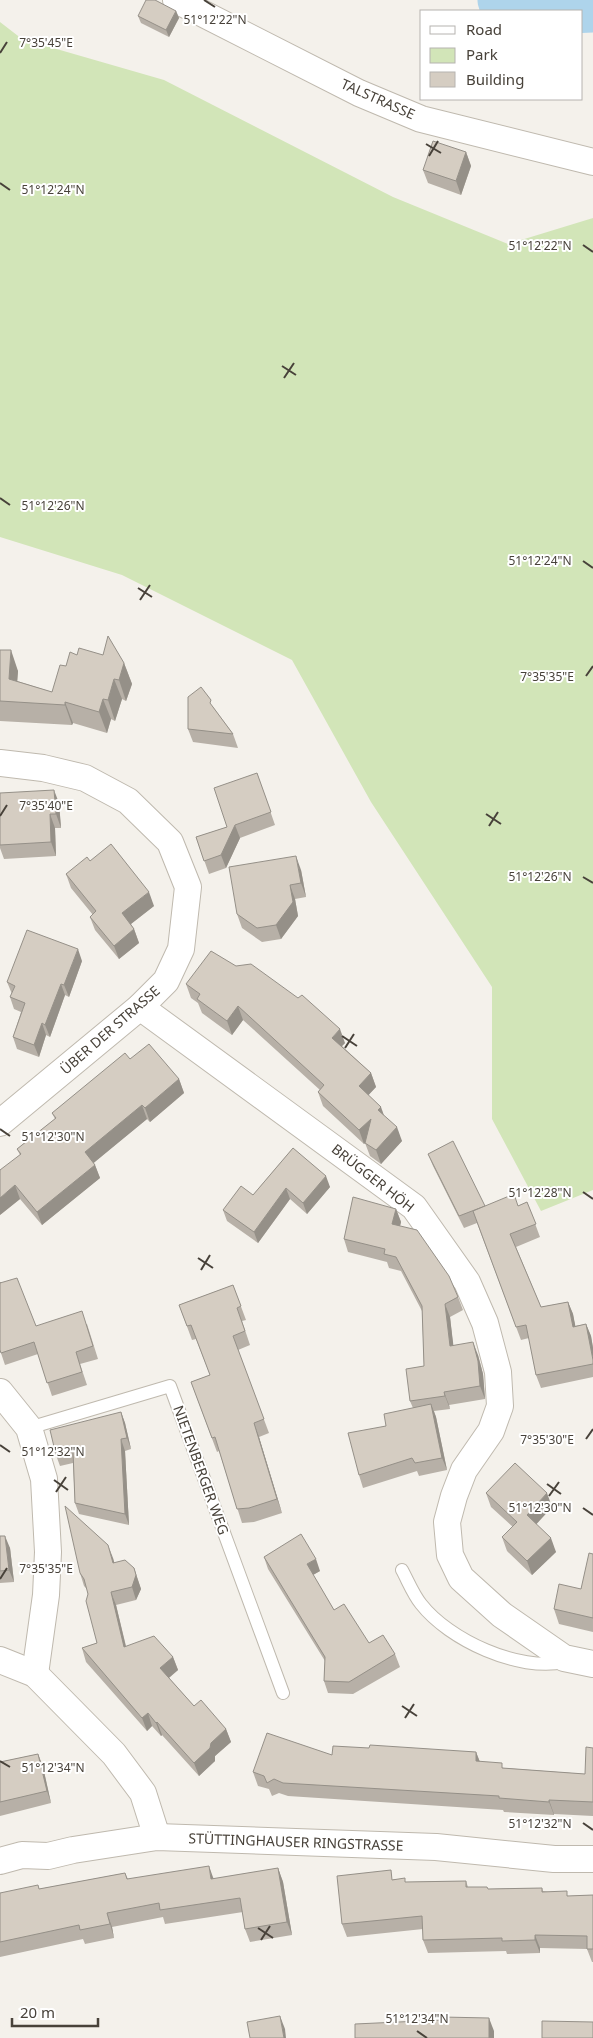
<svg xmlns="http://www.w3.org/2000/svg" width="593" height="2038" viewBox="0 0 593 2038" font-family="'Noto Sans',sans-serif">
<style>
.green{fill:#d2e5b8}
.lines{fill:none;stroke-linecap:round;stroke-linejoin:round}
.river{stroke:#aed4eb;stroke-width:51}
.lane-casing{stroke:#bfb9ae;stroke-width:14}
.street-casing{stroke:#bfb9ae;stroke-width:28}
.lane{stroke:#fff;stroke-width:12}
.street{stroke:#fff;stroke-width:26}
.wall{fill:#b7b0a7}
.shaded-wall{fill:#959088}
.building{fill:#d5cdc2;stroke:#959088}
.ticks{fill:none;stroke:#48423a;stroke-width:2}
.labels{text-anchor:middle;stroke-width:4;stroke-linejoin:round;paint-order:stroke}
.street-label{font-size:14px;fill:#48423a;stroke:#fff}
.ticks-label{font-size:12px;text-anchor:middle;fill:#48423a;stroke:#fff;stroke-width:4;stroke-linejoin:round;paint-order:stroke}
</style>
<rect width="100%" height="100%" fill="#f4f1eb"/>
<!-- green -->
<path class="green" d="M0,22L22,39L164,80L393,197L508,244L593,218V1190L541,1211L492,1119V987L371,802L292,660L122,575L0,537Z"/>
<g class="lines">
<!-- river -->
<path class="river" d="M503,0L547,9L593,7"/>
<defs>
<g id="lane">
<path d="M29,1428L170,1386L283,1693"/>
<path d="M402,1570C408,1581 413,1594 421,1604C449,1640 519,1672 564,1662"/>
</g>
<g id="street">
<path d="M176,0L359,93L421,119L593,162"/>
<path d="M0,763L43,768L85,778L128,801L170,842L188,887L181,949L166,981L140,1007L0,1123"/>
<path d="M140,1007L414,1207L467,1282L485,1323L498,1372L500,1406L491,1431L464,1470L454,1496L447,1522L450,1555L461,1578L502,1615L564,1658L593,1664"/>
<path d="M0,1392L29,1428L44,1479L48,1552L46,1595L35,1674"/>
<path d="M0,1660L35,1674L114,1754L143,1793L157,1837"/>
<path d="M0,1861L22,1855L48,1856L73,1850L157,1837L436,1847L554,1859H593"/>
</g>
</defs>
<!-- lane casing -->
<use href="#lane" class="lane-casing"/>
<!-- street casing -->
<use href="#street" class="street-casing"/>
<!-- lane -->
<use href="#lane" class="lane"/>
<!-- street -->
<use href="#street" class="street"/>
</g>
<!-- wall -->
<g class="wall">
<path d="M176,11L179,18L169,37L141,23L138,16Z"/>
<path d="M466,152L471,166L461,195L428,183L423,170Z"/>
<path d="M0,650L18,671L17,681L52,692L66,666L77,655L124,663L132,684L126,701L122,699L115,721L111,719L107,733L73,723L72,725L0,721Z"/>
<path d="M213,707L233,734L238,748L193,742L188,729Z"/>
<path d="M257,773L275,825L240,838L226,868L209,874L196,837L227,827Z"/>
<path d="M0,793L59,803L61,828H55L56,856L4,859L0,848Z"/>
<path d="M90,861L154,906L131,924L134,929L139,943L119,959L95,930L90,917L93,915L71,888L66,874Z"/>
<path d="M301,870L306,897L295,899L298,916L281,939L262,942L242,928L237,914Z"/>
<path d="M82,961L69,997L65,995L50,1037L46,1035L39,1057L17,1049L13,1037L21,1012L14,1009L10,997L12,994L7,982Z"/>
<path d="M186,984L345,1043L342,1046L371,1073L376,1087L368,1095L402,1141L381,1164L370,1156L365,1143L364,1144L323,1106L318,1092L320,1090L243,1020L232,1035L202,1013L198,1003L191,998Z"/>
<path d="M130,1059L179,1079L184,1093L150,1122L147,1119L93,1163L95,1165L100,1178L42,1225L20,1199L0,1215L20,1155L17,1149L55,1119L52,1113Z"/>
<path d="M293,1148L330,1187L307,1214L290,1199L258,1243L227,1221L223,1210L253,1195Z"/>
<path d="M428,1154L485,1206H518L527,1202L540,1237L516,1247L541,1307L568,1302L573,1314L575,1326L586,1324L591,1336L593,1348V1377L541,1388L536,1375L529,1338L521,1340L477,1223L464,1228L433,1166Z"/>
<path d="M396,1209L401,1222L400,1226L458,1297L463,1310L450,1317L453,1345L478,1355L483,1374L485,1399L449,1405L450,1409L434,1411L436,1417L447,1470L419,1476L417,1471L363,1488L359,1475L386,1426L413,1408L410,1401L424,1366L422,1311L401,1271L389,1268L387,1262L348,1252L344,1239Z"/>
<path d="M1,1283L36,1326L87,1324L98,1359L80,1364L87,1385L52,1396L38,1354L5,1365L0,1350Z"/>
<path d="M233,1285L246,1320L242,1321L250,1345L238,1350L269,1433L259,1437L282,1513L254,1522L242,1523L219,1451L217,1452L191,1382L210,1375L196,1339L192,1340L179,1305Z"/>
<path d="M121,1412L125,1423L131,1449L125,1451L129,1525L79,1514L75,1503L73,1463L60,1466L56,1455Z"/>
<path d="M486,1493L552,1507L536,1524L556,1552L532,1575L507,1551L502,1537L513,1527L491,1507Z"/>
<path d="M0,1536L10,1548L14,1582L0,1583Z"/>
<path d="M593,1554V1632L559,1624L554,1609L581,1589Z"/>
<path d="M264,1557L320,1571L313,1575L334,1610L369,1643L395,1654L400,1667L353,1694L328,1693L324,1681L325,1661L268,1569Z"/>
<path d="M113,1558L114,1563L134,1568L141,1589L136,1600L116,1605L126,1646L173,1657L178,1670L169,1678L194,1706L226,1729L231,1742L215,1756V1761L199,1776L162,1735L161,1736L152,1726L147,1731L86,1662L82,1648L97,1643L87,1589L84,1586L80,1573Z"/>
<path d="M369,1748L476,1752L480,1762L504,1768L585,1774L593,1748V1816L554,1814V1815L504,1812L503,1810L288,1796L279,1793L272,1796L269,1789L258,1786L253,1772L332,1755Z"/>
<path d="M38,1754L43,1767L51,1803L0,1816V1762Z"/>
<path d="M278,1868L283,1882L292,1935L250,1942L245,1929L243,1912L165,1924L163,1917L112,1927L114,1938L85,1944L83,1939L0,1957V1893L39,1889L125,1873L128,1879H214Z"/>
<path d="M394,1879L406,1882L466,1881L468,1887L488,1889L542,1888L543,1891L569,1896L593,1895V1962H592L587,1949L540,1948V1953L507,1954L506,1951L428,1953L423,1940V1929L347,1937L342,1924Z"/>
</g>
<!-- shaded-wall -->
<g class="shaded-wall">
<path d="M176,11L179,18L169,37L166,30Z"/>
<path d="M466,152L471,166L461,195L456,181Z"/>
<path d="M11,650L18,671L16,699L9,679Z"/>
<path d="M124,663L132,684L126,701L119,680Z"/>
<path d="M114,679L122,699L115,721L108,700Z"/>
<path d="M103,699L111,719L107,733L99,712Z"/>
<path d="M65,702L73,723L72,725L65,705Z"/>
<path d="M54,790L59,803L61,828L56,814Z"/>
<path d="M50,814L55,828L56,856L51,842Z"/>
<path d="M235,825L240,838L226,868L221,855Z"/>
<path d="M296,856L301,870L306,897L301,883Z"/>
<path d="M290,885L295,899L298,916L281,939L276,925Z"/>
<path d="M149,892L154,906L127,927L122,913Z"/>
<path d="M134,929L139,943L119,959L114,946Z"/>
<path d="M78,949L82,961L69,997L64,985Z"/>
<path d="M61,984L65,995L50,1037L45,1025Z"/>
<path d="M238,1006L243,1020L232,1035L227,1021Z"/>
<path d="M42,1023L46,1035L39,1057L34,1045Z"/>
<path d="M340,1029L345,1043L337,1051L332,1038Z"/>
<path d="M371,1073L376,1087L364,1100L359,1086Z"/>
<path d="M179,1079L184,1093L150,1122L145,1108Z"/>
<path d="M142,1105L147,1119L90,1166L85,1152Z"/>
<path d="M381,1107L386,1121L378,1110Z"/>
<path d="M371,1119L376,1133L364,1144L359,1130Z"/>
<path d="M397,1127L402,1141L381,1164L376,1150Z"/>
<path d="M95,1165L100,1178L42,1225L37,1212Z"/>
<path d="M326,1176L330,1187L307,1214L303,1203Z"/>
<path d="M15,1185L20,1199L0,1215V1198Z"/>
<path d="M286,1188L290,1199L258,1243L254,1232Z"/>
<path d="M396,1209L401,1222L397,1238L392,1224Z"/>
<path d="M568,1302L573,1314L578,1339L573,1327Z"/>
<path d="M445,1304L450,1317L455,1359L450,1346Z"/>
<path d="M586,1324L591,1336L593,1348V1360Z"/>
<path d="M473,1342L478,1355L483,1374L485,1399L480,1386Z"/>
<path d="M444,1392L449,1405L450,1409L445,1396Z"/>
<path d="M431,1404L436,1417L447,1470L442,1458Z"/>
<path d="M121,1412L125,1423L131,1449L127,1438Z"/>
<path d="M254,1423L259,1437L282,1513L277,1499Z"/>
<path d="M121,1439L125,1451L129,1525L125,1514Z"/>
<path d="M547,1493L552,1507L532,1529L527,1515Z"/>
<path d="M5,1536L10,1548L14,1582L9,1570Z"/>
<path d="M551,1538L556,1552L532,1575L527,1561Z"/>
<path d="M108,1545L113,1558L118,1576L113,1563Z"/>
<path d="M316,1559L320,1571L311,1576L307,1564Z"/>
<path d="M134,1568L141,1589L136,1600L132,1587Z"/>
<path d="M111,1592L116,1605L129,1660L124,1647Z"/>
<path d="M173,1657L178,1670L165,1681L160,1668Z"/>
<path d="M148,1713L152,1726L147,1731L142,1718Z"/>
<path d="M157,1722L162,1735L161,1736L156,1723Z"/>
<path d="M226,1729L231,1742L215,1756V1761L199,1776L194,1763L211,1743Z"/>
<path d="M476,1752L481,1765L476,1761Z"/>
<path d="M38,1754L43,1767L51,1803L47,1791Z"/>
<path d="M549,1800L554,1814V1815L549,1802Z"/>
<path d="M209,1866L214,1880L211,1879Z"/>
<path d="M278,1868L283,1882L292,1935L287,1922Z"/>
<path d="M107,1913L112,1927L114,1938L110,1924Z"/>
<path d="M535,1935L540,1948V1953L535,1940Z"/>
<path d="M280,2016L285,2029L286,2038H284Z"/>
<path d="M489,2018L494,2031V2038H489Z"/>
</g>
<!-- building -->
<g class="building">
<path d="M146,0H155L176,11L166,30L138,16Z"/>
<path d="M433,141L466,152L456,181L423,170Z"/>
<path d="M108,636L124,663L119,680L114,679L108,700L103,699L99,712L65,702V705L0,701V650H11L9,679L52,692L60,665L66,666L70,652L77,655L79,648L103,655Z"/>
<path d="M201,687L211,700L210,703L233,734L188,729V697Z"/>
<path d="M257,773L271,812L235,825L221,855L204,861L196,837L227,827L214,788Z"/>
<path d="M54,790L56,814H50L51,842L0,845V793Z"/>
<path d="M111,844L149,892L122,913L134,929L114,946L90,917L96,911L66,874L87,857L90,861Z"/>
<path d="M296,856L301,883L290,885L293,902L276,925L257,928L237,914L229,867Z"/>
<path d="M27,930L78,949L64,985L61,984L45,1025L42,1023L34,1045L13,1037L25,1003L10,997L15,986L7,982Z"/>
<path d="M211,951L236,966L251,964L298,998L302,995L340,1029L332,1038L371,1073L359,1086L381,1107L378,1110L397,1127L376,1150L365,1143L371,1119L359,1130L318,1092L324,1085L238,1006L227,1021L197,999L200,994L186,984Z"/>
<path d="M149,1044L179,1079L145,1108L142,1105L85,1152L95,1165L37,1212L15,1185L0,1198V1170L21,1154L17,1149L56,1118L52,1113L125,1053L130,1059Z"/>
<path d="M453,1141L485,1206L459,1216L428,1154Z"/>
<path d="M293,1148L326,1176L303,1203L286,1188L254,1232L223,1210L241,1186L253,1195Z"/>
<path d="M514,1194L518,1206L527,1202L536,1224L510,1234L541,1307L568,1302L573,1327L586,1324L593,1360V1364L536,1375L526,1325L516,1327L473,1211Z"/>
<path d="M353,1197L396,1209L392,1224L417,1230L449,1276L458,1297L445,1304L450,1346L473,1342L478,1361L480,1386L444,1392L445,1396L410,1401L406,1369L424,1366L422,1306L396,1257L384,1254L385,1249L344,1239Z"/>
<path d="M17,1278L36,1326L82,1311L93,1346L76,1352L82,1372L47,1383L34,1342L1,1353L0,1350V1282V1283Z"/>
<path d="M233,1285L241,1306L237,1308L245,1331L233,1336L264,1419L254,1423L277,1499L249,1508L237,1509L215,1437L212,1438L191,1382L210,1375L191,1325L187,1326L179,1305Z"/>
<path d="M431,1404L442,1458L415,1463L412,1458L359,1475L348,1433L386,1426L384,1414Z"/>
<path d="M121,1412L127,1438L121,1439L125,1514L75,1503L73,1451L56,1455L50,1430Z"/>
<path d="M515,1463L547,1493L527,1515L551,1538L527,1561L502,1537L517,1522L486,1493Z"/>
<path d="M65,1506L108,1545L113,1563L125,1560L134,1568L136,1575L132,1587L111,1592L124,1647L154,1636L173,1657L160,1668L194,1706L201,1700L226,1729L211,1743L210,1748L194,1763L157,1722L156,1723L148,1713L142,1718L82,1648L97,1643L86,1601L88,1594L84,1579L80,1573Z"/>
<path d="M301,1534L316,1559L307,1564L334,1610L344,1604L369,1643L383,1635L395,1654L349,1682L324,1681L325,1657L264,1557Z"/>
<path d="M0,1536H5L9,1570L0,1571Z"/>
<path d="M589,1553L593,1554V1618L554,1609L559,1584L581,1589Z"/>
<path d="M267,1733L332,1755L333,1746L369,1748L370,1745L476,1752V1761L502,1763V1768L585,1774L586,1747L593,1748V1802L549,1800V1802L499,1798V1796L283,1783L274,1779L267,1783L264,1776L253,1772Z"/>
<path d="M38,1754L47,1791L0,1802V1762Z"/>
<path d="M209,1866L211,1879L278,1868L287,1922L245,1929L240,1898L160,1910L159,1903L107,1913L110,1924L80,1930L79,1925L0,1942V1893L38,1885L39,1889L125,1873L127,1879Z"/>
<path d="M391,1870L392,1880L405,1878V1882L466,1881V1887H487L488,1889L542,1888V1892L567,1891V1896L593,1895V1949H587V1936L535,1935V1940L502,1941V1938L423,1940L422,1916L342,1924L337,1876Z"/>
<path d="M280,2016L284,2038H250L247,2022Z"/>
<path d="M442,2017L489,2018V2038H355V2024L442,2020Z"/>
<path d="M542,2021L593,2022V2038H542Z"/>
</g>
<!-- ticks -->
<path class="ticks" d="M204,0L215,7M0,53L7,42M426,144L441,153M429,156L438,141M0,183L10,190M583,245L593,252M282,366L296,375M284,378L294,363M0,498L10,505M583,561L593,568M138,588L152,597M140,600L150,585M586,676L593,666M486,814L501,824M0,816L7,805M489,826L498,812M583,877L593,883M342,1036L357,1046M345,1048L354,1034M0,1129L10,1136M583,1192L593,1199M198,1258L213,1268M201,1270L210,1255M586,1439L593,1429M0,1445L10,1452M54,1480L68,1490M547,1484L561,1494M56,1492L66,1477M549,1496L559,1482M583,1508L593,1515M0,1579L7,1568M402,1706L417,1716M405,1718L414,1704M0,1761L10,1767M583,1823L593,1830M258,1928L273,1938M261,1940L270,1926M417,2031L427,2038"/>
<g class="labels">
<!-- street labels -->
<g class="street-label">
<text transform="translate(378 99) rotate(24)" y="5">TALSTRASSE</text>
<text transform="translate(110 1030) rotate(-41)" y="5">ÜBER DER STRASSE</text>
<text transform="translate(373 1178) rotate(38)" y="5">BRÜGGER HÖH</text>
<text transform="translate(201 1470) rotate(70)" y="5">NIETENBERGER WEG</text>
<text transform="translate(296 1842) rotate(2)" y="5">STÜTTINGHAUSER RINGSTRASSE</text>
</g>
</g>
<g class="ticks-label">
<text x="215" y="24">51°12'22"N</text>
<text x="46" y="47">7°35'45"E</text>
<text x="53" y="194">51°12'24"N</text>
<text x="540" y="250">51°12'22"N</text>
<text x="53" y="510">51°12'26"N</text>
<text x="540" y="565">51°12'24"N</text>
<text x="547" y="681">7°35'35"E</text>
<text x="46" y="810">7°35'40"E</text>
<text x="540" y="881">51°12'26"N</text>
<text x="53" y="1141">51°12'30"N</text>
<text x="540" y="1197">51°12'28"N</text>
<text x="547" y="1444">7°35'30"E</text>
<text x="53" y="1456">51°12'32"N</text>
<text x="540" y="1512">51°12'30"N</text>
<text x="46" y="1573">7°35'35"E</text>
<text x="53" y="1772">51°12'34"N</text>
<text x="540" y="1828">51°12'32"N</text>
<text x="417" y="2023">51°12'34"N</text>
</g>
<!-- legend -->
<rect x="420" y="10" width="162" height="90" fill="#ffffff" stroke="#b6b3b0"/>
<rect x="430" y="26" width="25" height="8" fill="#ffffff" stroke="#b6b3b0"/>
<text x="466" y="35" font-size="15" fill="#48423a">Road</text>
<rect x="430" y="48" width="25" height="15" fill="#d2e5b8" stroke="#b6b3b0"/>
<text x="466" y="60" font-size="15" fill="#48423a">Park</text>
<rect x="430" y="72" width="25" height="15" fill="#d5cdc2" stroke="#b6b3b0"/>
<text x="466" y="85" font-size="15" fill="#48423a">Building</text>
<!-- scale -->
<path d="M12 2018v8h86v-8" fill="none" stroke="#48423a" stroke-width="2.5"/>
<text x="20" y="2018" font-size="15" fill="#48423a" stroke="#ffffff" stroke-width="4" paint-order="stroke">20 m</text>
</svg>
